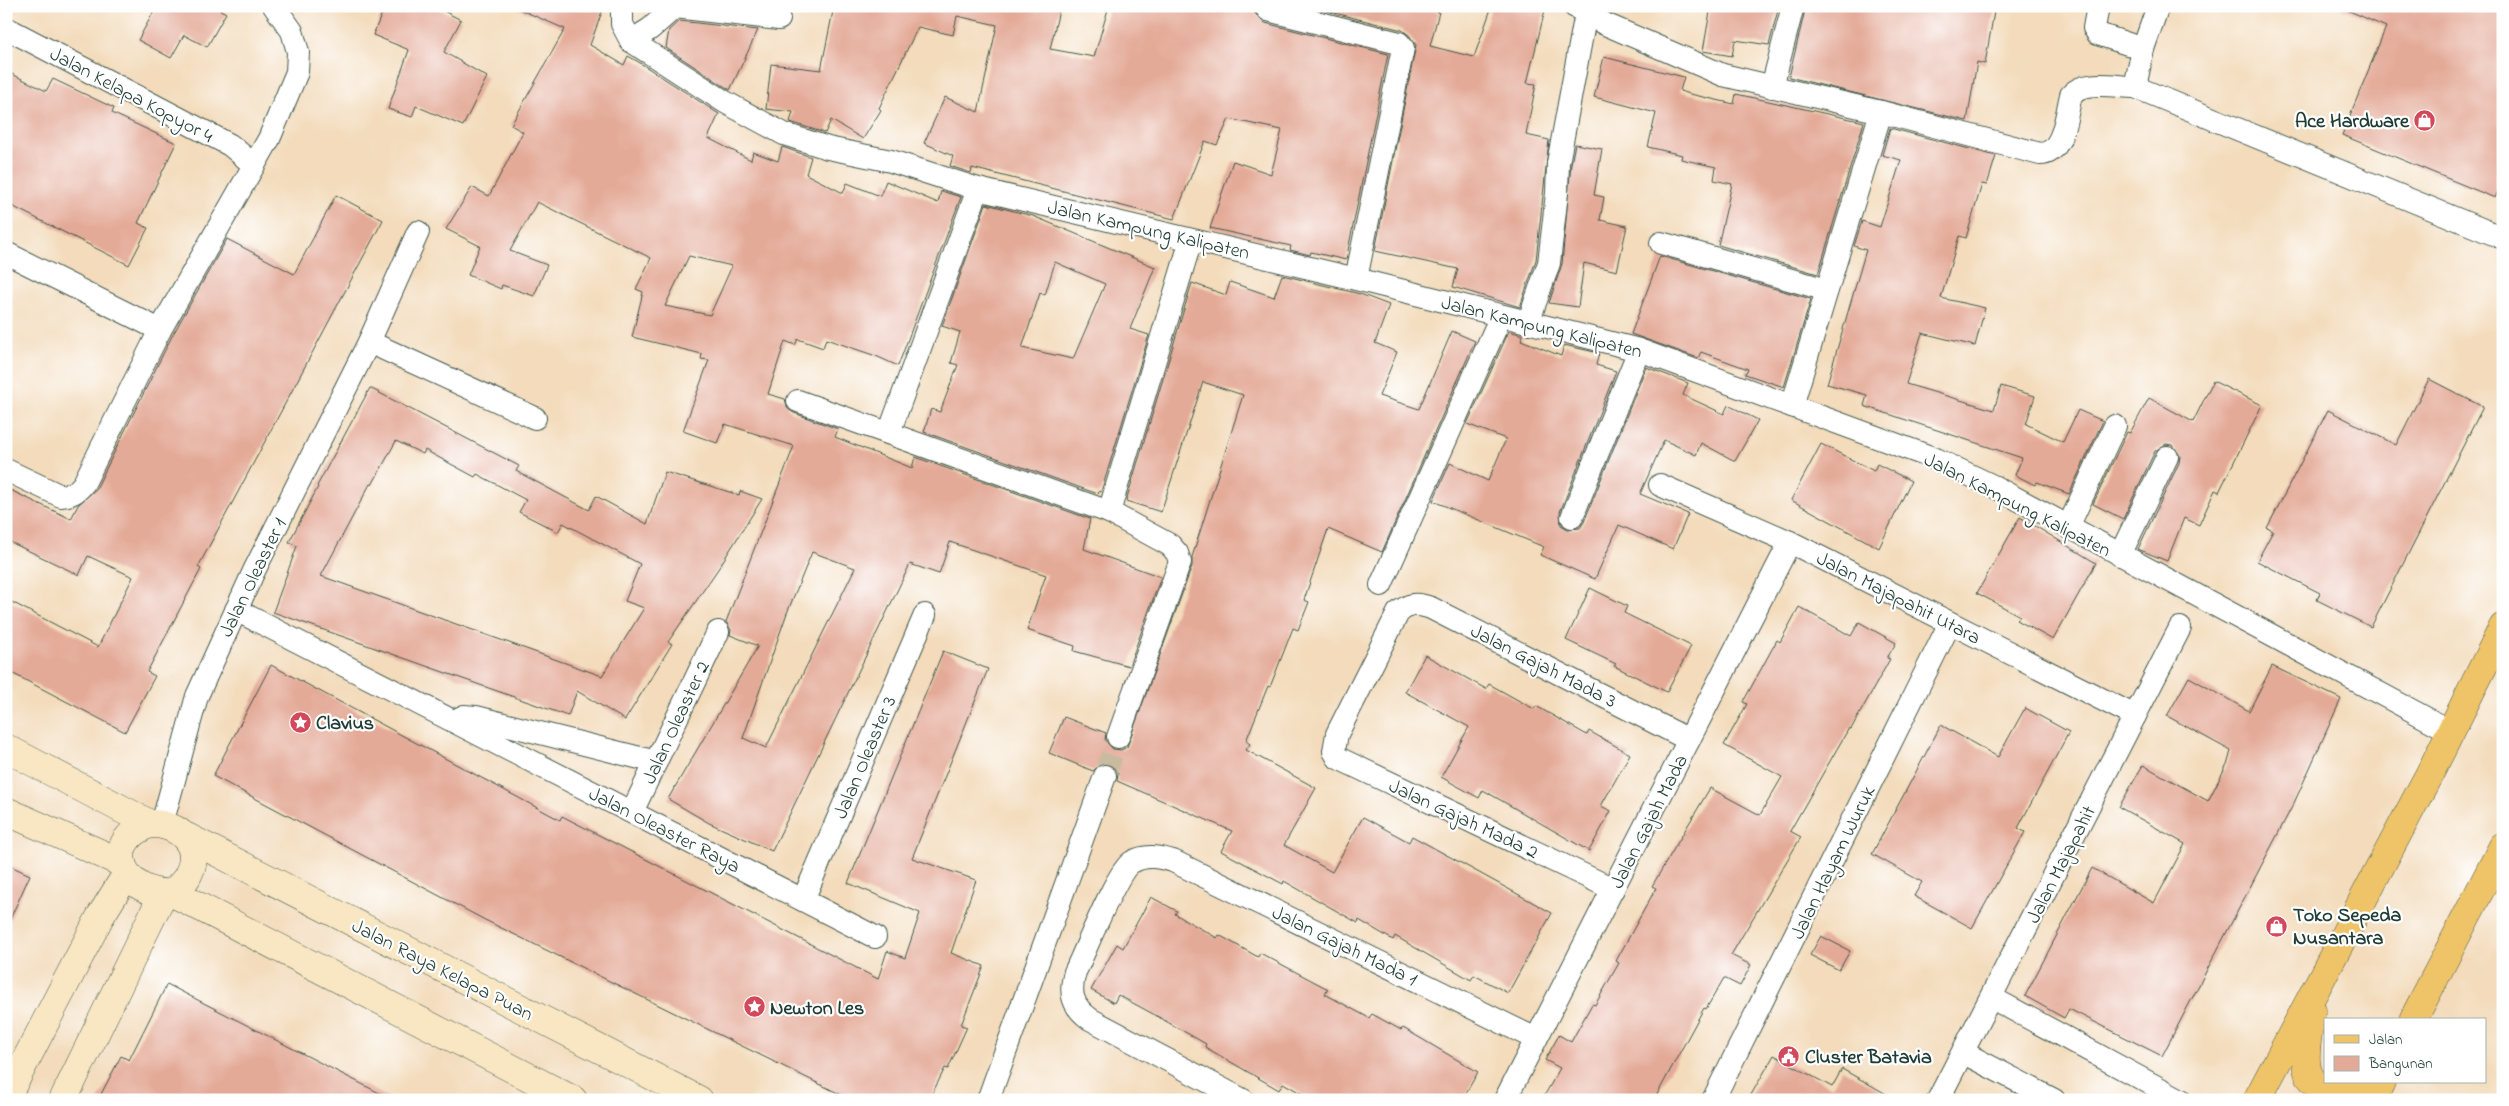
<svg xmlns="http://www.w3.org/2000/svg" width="2509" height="1106" viewBox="0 0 2509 1106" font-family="'Indie Flower',sans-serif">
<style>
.building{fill:#e4aa98;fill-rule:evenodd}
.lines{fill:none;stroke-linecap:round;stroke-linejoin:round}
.street-tunnel{stroke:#c9bba0;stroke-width:22;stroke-dasharray:22 11;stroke-linecap:butt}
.street-casing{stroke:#3f5548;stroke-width:24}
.secondary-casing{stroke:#3f5548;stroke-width:29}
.primary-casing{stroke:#3f5548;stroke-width:29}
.street{stroke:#fff;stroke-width:22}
.secondary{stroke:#f9e7c3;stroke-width:28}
.primary{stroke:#efc469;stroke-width:28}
.labels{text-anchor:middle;stroke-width:4.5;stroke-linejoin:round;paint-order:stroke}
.street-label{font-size:20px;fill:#1f3d34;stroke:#fff}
.poi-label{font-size:20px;font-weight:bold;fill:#1f3d34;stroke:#fff;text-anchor:start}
</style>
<rect width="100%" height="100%" fill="#fff"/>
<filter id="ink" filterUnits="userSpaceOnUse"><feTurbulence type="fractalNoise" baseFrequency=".02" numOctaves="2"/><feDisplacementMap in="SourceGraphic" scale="10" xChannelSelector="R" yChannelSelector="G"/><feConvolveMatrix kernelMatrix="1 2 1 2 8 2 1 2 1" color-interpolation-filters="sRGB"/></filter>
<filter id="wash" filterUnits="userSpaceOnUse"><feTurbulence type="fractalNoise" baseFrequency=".0096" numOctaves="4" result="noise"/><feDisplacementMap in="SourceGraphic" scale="20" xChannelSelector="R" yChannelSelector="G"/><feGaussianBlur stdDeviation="1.12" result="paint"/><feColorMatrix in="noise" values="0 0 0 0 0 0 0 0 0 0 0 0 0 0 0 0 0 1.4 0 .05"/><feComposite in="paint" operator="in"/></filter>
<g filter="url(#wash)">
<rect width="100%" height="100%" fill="#f3dbbb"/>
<g id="blocks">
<!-- building -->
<g class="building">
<path d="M157,6H213L226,13L207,47L184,35L171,58L138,40Z"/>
<path d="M385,6H434L461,20L444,52L487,77L463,126L416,106L412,117L388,109L409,50L373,35Z"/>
<path d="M512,6H604L590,45L624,65L628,56L637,61L719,114L708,138L751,160L753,152L778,161L782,147L811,157L806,174L843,193L847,183L880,196L886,181L938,203L941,191L961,197L898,366L876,356L826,339L823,348L798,339L795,345L785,341L768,394L785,399L788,409L794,413L838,429L835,437L912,468L915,457L1090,519L1084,549L1161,577L1129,666L1074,651L1075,646L1027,630L1046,575L950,542L939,574L910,564L772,851L709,823L668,799L758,646L730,635L731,630L726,622L794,446L725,424L717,443L683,431L709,360L701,359L702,354L632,337L643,292L636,289L651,258L537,202L510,251L547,265L534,296L502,285L501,289L468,275L480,246L446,229L472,187L489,196L523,132L511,125L565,29ZM689,256L732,266L710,315L665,306ZM812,552L855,568L766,748L743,738L787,613Z"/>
<path d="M834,6H1060L1050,49L1094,57L1109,6H1247L1265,23L1388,54L1346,260L1311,252L1310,255L1290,250L1291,246L1210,228L1233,161L1271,174L1282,130L1229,119L1217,145L1205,141L1174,219L972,168L971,173L950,166L953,156L924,143L945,97L978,112L997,25L957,16L953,35L918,27L879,108L881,110L863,139L831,120L825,133L790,122L793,112L766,109L771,64L821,70Z"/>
<path d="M1307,6H1416L1439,12L1430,46L1474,57L1492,6H1546L1527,83L1536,84L1526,135L1549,140L1536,260L1520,307L1453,287L1458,269L1375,251L1416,45L1409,35L1402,30Z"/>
<path d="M1711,6H1779L1769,45L1735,40L1732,56L1703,51Z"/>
<path d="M1806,6H1995L1985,64L1977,62L1967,121L1789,77Z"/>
<path d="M2338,6H2503V181L2495,198L2342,135L2386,27Z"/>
<path d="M679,21L758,30L730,90L666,48L669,30Z"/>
<path d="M1604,57L1684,77L1680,91L1690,94L1734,104L1736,94L1864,122L1818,274L1718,245L1732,184L1714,180L1716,167L1681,159L1682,155L1648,147L1656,113L1594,97Z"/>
<path d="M6,71L46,91L53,79L114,108L112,113L176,143L138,223L148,228L129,265L6,203Z"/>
<path d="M1890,128L1996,156L1987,185L1982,184L1966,238L1959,236L1941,298L1985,308L1975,346L1922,333L1906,384L1994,410L2001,386L2035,396L2026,424L2063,442L2078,410L2103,421L2069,494L2037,482L2035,485L2015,475L2022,458L1864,406L1867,395L1827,384L1866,250L1854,246L1862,221L1880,227L1901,160L1882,155Z"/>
<path d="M1575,144L1602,149L1594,195L1604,197L1600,220L1627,226L1617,271L1584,263L1578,307L1549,303L1562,264L1571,164Z"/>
<path d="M336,195L383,220L198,567L201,569L147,672L155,676L125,732L6,670V599L98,647L133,577L88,556L79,575L6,540V488L71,519L78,505L96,489L172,336L227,239L294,274Z"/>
<path d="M986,204L1033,216L1155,267L1130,329L1149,335L1101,492L1099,491L1098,494L924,432L931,409L940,412L958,365L951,363L960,332L942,326ZM1055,262L1105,284L1073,359L1022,348L1040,293L1045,295Z"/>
<path d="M1660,256L1811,299L1784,387L1745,374L1748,369L1701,352L1698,358L1631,334Z"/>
<path d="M1282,275L1360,294L1389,305L1375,343L1397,352L1379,396L1419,409L1452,331L1475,341L1382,552L1328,529L1304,600L1309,602L1298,630L1293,628L1270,687L1268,686L1246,741L1250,744L1246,750L1316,788L1284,845L1332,872L1363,817L1409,842L1412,836L1552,913L1508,993L1474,975L1471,980L1395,936L1393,940L1359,920L1358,923L1284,881L1283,884L1221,851L1232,831L1117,781L1118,773L1110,764L1102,763L1093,771L1049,753L1064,717L1106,733L1105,740L1113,749L1121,750L1127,747L1192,566V557L1243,395L1203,382L1161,512L1126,501L1192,283L1226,295L1230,282L1274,297Z"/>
<path d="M1509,331L1523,335L1521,340L1561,356L1564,345L1599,353L1596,365L1616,371L1560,512L1561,525L1568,529L1580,528L1584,522L1646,367L1688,383L1683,395L1724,414L1728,405L1758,420L1735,461L1701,443L1696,455L1664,440L1640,494L1688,514L1673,549L1619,525L1595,579L1540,555L1544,547L1433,501L1450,463L1488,481L1506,439L1467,424Z"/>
<path d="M2429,379L2483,407L2371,627L2317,600L2320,593L2257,561L2273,531L2267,528L2328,410L2396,445Z"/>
<path d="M2213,381L2262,405L2219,492L2215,490L2199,525L2184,518L2167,561L2138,549L2179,463L2180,456L2173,445L2166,444L2155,451L2123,519L2093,504L2127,432L2130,433L2149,398L2193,422Z"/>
<path d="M370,388L519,466L516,471L589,510L596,496L647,524L665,472L739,495L740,491L762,499L718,569L668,642L672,644L625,720L577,691L568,716L273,612L297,546L289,542L318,487L317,486ZM396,441L423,454L425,450L475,477L477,474L526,500L519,512L558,532L563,523L640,564L625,601L644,608L602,676L321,576L370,484L372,485Z"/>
<path d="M1821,444L1874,471L1877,464L1911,481L1879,548L1791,500Z"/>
<path d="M2020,517L2096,563L2053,640L2017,620L2020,616L1977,593Z"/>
<path d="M1590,588L1627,606L1624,613L1691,646L1667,692L1614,666L1616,664L1566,640Z"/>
<path d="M1799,607L1851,636L1859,622L1896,643L1887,658L1890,659L1851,729L1849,728L1790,831L1801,837L1731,955L1751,965L1740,986L1724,978L1706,1009L1704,1008L1654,1100H1542L1560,1068L1545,1060L1559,1035L1571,1042L1592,1004L1595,1005L1619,963L1616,961L1656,888L1652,886L1710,788L1760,815L1782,777L1724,745L1747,704L1743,702L1777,640L1780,642Z"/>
<path d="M943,651L988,669L912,858L976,880L951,953L984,966L961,1025L967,1027L948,1069L945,1068L929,1100H852L485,920L213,776L271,665L560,820L562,816L878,979L887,951L905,958L920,913L848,883Z"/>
<path d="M1425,655L1486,689L1489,684L1534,709L1536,706L1587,735L1589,731L1630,754L1601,806L1611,811L1589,851L1483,790L1479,798L1441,777L1469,727L1405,692Z"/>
<path d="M2272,666L2341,699L2294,803L2162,1056L2069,1009L2064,1018L2025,996L2092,868L2154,903L2185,844L2119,807L2143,765L2208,801L2228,762L2231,751L2167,716L2189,677L2249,711Z"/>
<path d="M2025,708L2069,732L2018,828L2025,832L1972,928L1914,896L1922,882L1872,854L1941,725L1998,757Z"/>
<path d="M6,864L30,875L6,928Z"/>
<path d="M1151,897L1177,911L1175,914L1217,938L1219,935L1258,957L1260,953L1328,989L1325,994L1369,1018L1372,1014L1401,1030L1403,1028L1478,1072L1462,1100H1313L1283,1083L1279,1090L1205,1047L1206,1044L1155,1015L1118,995L1114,1003L1091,990L1117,944L1123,948Z"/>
<path d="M1821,936L1850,951L1839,970L1810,955Z"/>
<path d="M167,984L190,996L393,1100H98L121,1056L129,1060Z"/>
<path d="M1774,1055L1832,1087L1842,1069L1897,1100H1748Z"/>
</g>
</g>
</g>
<g filter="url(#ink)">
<use href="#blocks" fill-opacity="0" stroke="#3f5548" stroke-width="1"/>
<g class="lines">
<!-- street-tunnel -->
<path class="street-tunnel" d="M1105,776L1118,737"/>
<defs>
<g id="street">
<path d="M622,6V24L631,41L725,102L784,134L828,148L891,161L978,189L1356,279L1639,350L1936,459L1993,486L2450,731"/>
<path d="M1265,6L1268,10L1399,43L1403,48L1356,279"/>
<path d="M1574,6L1605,24L1723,75L1881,112L2040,154C2064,154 2066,114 2071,95C2084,79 2116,87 2135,87L2503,238"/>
<path d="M2098,6L2094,28L2098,34L2143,49"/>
<path d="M6,28L230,145L254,165"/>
<path d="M631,41L650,29L675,7L779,19"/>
<path d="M1772,87L1793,6"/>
<path d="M2135,87L2143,49L2158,6"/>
<path d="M1661,243L1827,290"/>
<path d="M6,253L160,330"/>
<path d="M1528,323L1549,263L1557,193L1558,163L1586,13"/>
<path d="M369,342L535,418"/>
<path d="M798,401L1109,512L1170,545L1177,553L1180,562L1118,737"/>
<path d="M1792,406L1881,112"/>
<path d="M889,433L978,189"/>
<path d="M6,470L61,496C72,495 77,492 84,483L160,330L269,139L297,72L298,52L292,31L274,6"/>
<path d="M1660,485L1790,542L2135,716"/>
<path d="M1109,512L1191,240"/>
<path d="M1572,517L1639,350"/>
<path d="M2068,527L2115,426"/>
<path d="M2120,555L2167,457"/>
<path d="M1381,585L1501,316"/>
<path d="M236,610L875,937"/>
<path d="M458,719L464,716L476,717L656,762"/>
<path d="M632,812L718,632"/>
<path d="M162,824L197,696L254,571L369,342L418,232"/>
<path d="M1613,889L1338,758L1334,751L1337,734L1398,613C1409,603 1417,603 1431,608L1689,740"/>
<path d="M803,900L925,615"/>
<path d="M1992,998L2181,1100"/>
<path d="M1964,1053L2054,1100"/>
<path d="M988,1100L1105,776"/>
<path d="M1243,1100L1090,1019C1072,1006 1069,993 1075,972C1085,952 1117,870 1132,862C1146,854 1159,857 1173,861L1536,1039"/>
<path d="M1505,1100L1790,542"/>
<path d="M1713,1100L1950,623"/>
<path d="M1938,1100L2180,628"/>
</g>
<g id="secondary">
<path d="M6,748L150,824"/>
<path d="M6,811L122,863"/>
<path d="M150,824C178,823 204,845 188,875C185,882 178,887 173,893C123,897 98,842 150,824Z"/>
<path d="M187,837L699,1100"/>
<path d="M173,893L573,1100"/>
<path d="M6,1098L100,917L126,875"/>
<path d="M63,1100L163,894"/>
</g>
<g id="primary">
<path d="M2312,1010C2309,1034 2292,1086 2331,1088C2342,1089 2347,1089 2356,1082"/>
<path d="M2413,1020L2503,846"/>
<path d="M2257,1100L2432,769L2503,627"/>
<path d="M2372,1100L2381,1082"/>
</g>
</defs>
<!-- street casing -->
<use href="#street" class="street-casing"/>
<!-- secondary casing -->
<use href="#secondary" class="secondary-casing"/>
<!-- primary casing -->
<use href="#primary" class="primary-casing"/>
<!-- street -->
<use href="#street" class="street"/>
<!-- secondary -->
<use href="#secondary" class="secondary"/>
<!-- primary -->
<use href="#primary" class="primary"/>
</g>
</g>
<!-- icons -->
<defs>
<symbol id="shop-disc" viewBox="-11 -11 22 22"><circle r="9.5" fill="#d1495b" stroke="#fff"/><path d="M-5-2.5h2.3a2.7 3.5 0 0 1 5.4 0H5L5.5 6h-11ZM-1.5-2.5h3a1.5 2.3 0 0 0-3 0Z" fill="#fff"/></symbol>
<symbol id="sight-disc" viewBox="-11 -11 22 22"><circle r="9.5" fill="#d1495b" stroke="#fff"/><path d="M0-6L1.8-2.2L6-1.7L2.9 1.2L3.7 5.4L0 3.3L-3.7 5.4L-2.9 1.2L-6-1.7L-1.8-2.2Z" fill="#fff"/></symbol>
<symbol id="civic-disc" viewBox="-11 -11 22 22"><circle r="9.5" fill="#d1495b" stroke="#fff"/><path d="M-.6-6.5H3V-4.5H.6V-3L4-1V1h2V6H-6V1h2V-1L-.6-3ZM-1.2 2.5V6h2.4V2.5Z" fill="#fff"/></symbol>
</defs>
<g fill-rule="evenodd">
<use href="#shop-disc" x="2412" y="108" width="25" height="25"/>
<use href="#sight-disc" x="288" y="710" width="25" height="25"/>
<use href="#shop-disc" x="2264" y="914" width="25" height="25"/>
<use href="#sight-disc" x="742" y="994" width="25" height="25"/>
<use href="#civic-disc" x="1776" y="1044" width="25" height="25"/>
</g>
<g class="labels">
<!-- street labels -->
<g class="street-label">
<text transform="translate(132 94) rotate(28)" y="7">Jalan Kelapa Kopyor 4</text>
<text transform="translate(1149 229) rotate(13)" y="7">Jalan Kampung Kalipaten</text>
<text transform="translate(1542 326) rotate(14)" y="7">Jalan Kampung Kalipaten</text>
<text transform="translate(2018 504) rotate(27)" y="7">Jalan Kampung Kalipaten</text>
<text transform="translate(252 577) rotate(-64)" y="7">Jalan Oleaster 1</text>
<text transform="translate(1899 597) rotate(27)" y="7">Jalan Majapahit Utara</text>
<text transform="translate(1544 665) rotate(27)" y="7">Jalan Gajah Mada 3</text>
<text transform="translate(675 722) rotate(-65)" y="7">Jalan Oleaster 2</text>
<text transform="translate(864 757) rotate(-67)" y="7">Jalan Oleaster 3</text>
<text transform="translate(1464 818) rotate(25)" y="7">Jalan Gajah Mada 2</text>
<text transform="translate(1648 821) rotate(-63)" y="7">Jalan Gajah Mada</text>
<text transform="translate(665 829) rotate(27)" y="7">Jalan Oleaster Raya</text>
<text transform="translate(1832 862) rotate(-64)" y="7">Jalan Hayam Wuruk</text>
<text transform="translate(2060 864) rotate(-63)" y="7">Jalan Majapahit</text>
<text transform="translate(1345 945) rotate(26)" y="7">Jalan Gajah Mada 1</text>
<text transform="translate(443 969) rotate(27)" y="7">Jalan Raya Kelapa Puan</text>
</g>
<!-- poi labels -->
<g class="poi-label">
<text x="2409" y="127" text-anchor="end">Ace Hardware</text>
<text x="316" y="729">Clavius</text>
<text x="2293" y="921">Toko Sepeda<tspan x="2293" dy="23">Nusantara</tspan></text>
<text x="770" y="1014">Newton Les</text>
<text x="1805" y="1063">Cluster Batavia</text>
</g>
</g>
<!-- margin -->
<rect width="2509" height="1106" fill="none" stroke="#fff" stroke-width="25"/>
<!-- legend -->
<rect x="2324" y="1018" width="162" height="65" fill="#ffffff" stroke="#a5b1ae"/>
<rect x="2334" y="1035" width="25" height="8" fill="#efc469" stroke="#a5b1ae"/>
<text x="2369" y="1044" font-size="15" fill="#1f3d34">Jalan</text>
<rect x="2334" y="1056" width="25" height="15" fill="#e4aa98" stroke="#a5b1ae"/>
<text x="2369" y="1068" font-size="15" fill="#1f3d34">Bangunan</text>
</svg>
